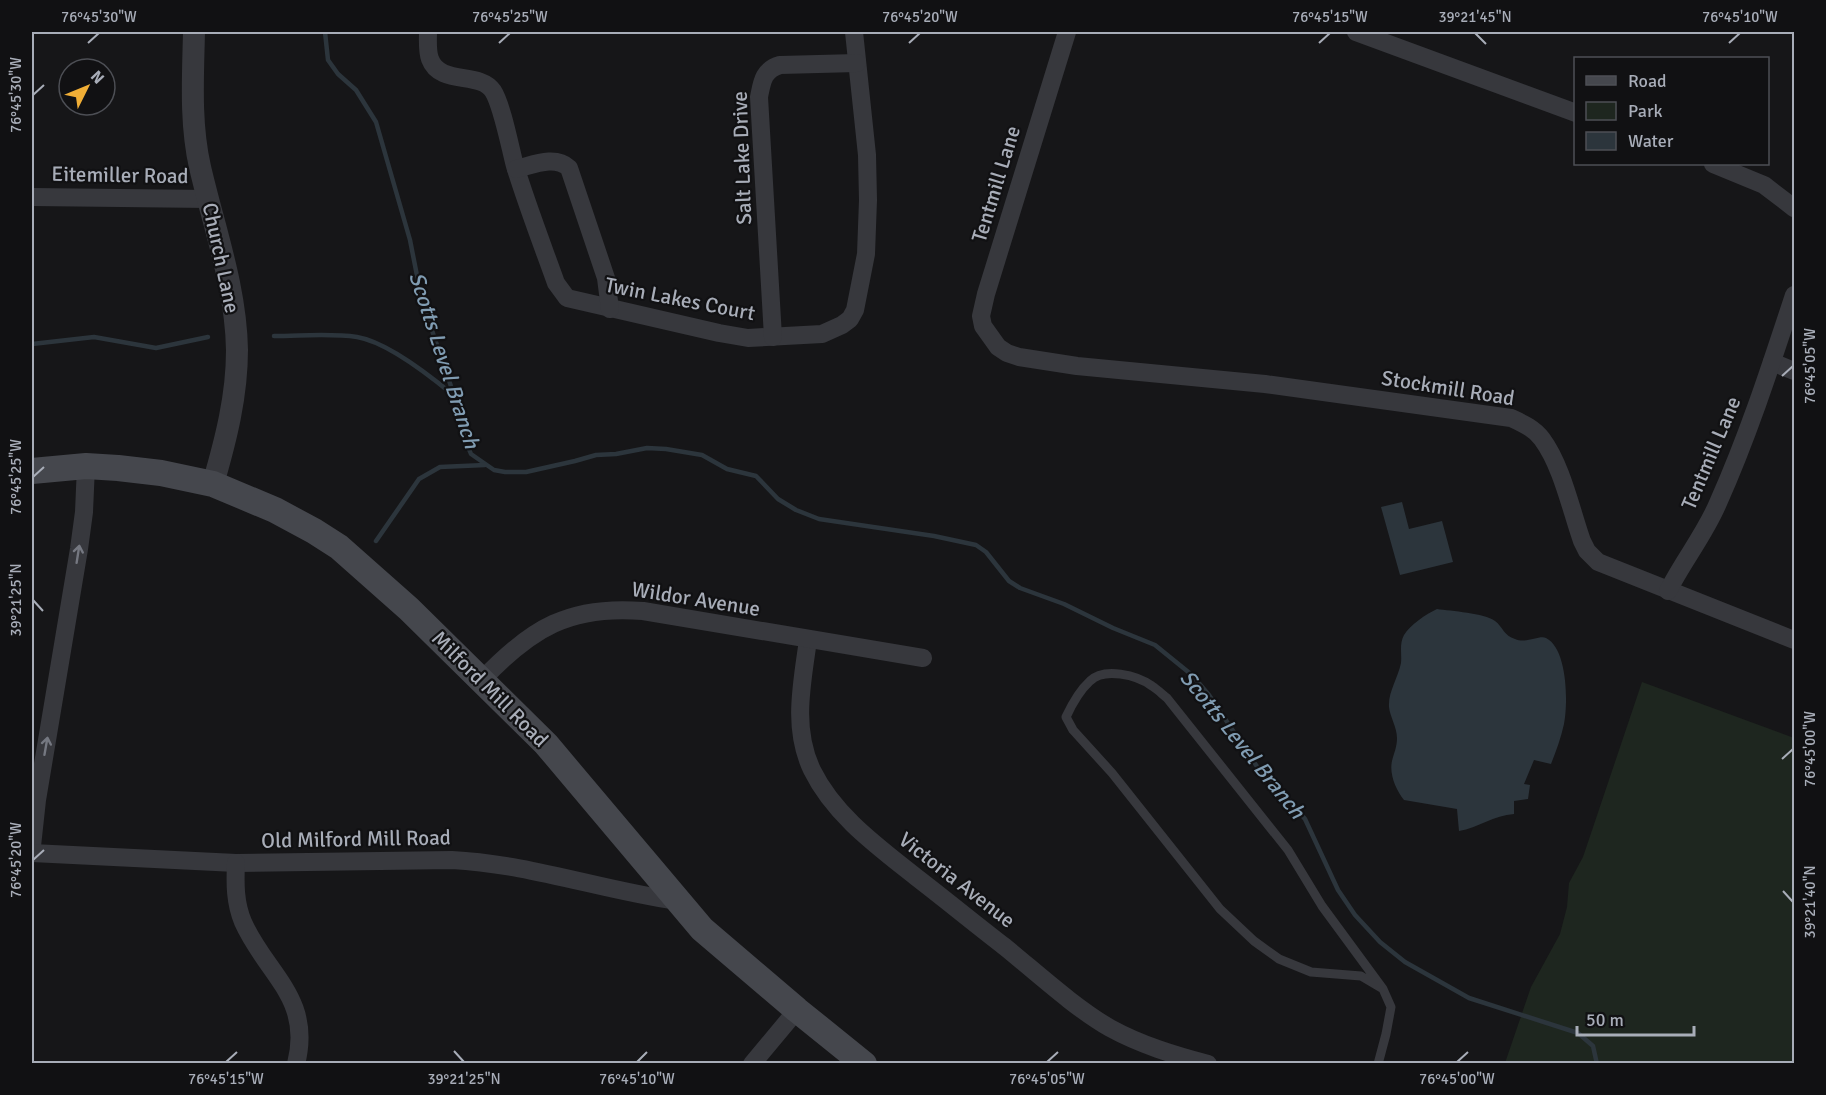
<svg xmlns="http://www.w3.org/2000/svg" width="1826" height="1095" viewBox="0 0 1826 1095" font-family="Signika,sans-serif">
<style>
.green{fill:#1e261f}
.water{fill:#2c353c}
.lines{fill:none;stroke-linecap:round;stroke-linejoin:round}
.stream{stroke:#2c353c;stroke-width:4.5}
.service{stroke:#37383d;stroke-width:9}
.minor{stroke:#37383d;stroke-width:18}
.tertiary{stroke:#37383d;stroke-width:22}
.secondary{stroke:#45474d;stroke-width:26}
.oneway{stroke:#757881}
.ticks{fill:none;stroke:#a8adb8;stroke-width:2}
.labels{text-anchor:middle;stroke-width:4.5;stroke-linejoin:round;paint-order:stroke}
.street-label{font-size:21px;fill:#a8adb8;stroke:#111113}
.water-label{font-size:22px;font-style:italic;fill:#809cb2;stroke:#111113}
.neatline{fill:none;stroke:#a8adb8;stroke-width:2}
.ticks-label{font-size:15px;text-anchor:middle;fill:#a8adb8}
</style>
<rect width="100%" height="100%" fill="#161618"/>
<!-- green -->
<path class="green" d="M1642,682L1794,738V1063H1505L1531,987L1560,934L1567,907L1569,883L1583,857Z"/>
<!-- water -->
<g class="water">
<path d="M1402,502L1409,529L1442,521L1453,562L1400,575L1381,507Z"/>
<path d="M1437,609C1451,611 1484,613 1495,621C1503,627 1504,636 1515,639C1526,644 1539,635 1546,638C1568,649 1568,704 1564,724C1561,738 1556,751 1551,764L1534,760L1524,784L1530,785L1528,799L1514,801V814C1494,815 1478,828 1459,831L1457,809L1404,800C1396,790 1389,774 1392,761C1394,753 1397,747 1397,738C1397,727 1390,717 1389,707C1388,692 1398,678 1401,663C1402,654 1399,644 1404,635C1410,625 1426,614 1437,609Z"/>
</g>
<g class="lines">
<!-- stream -->
<g class="stream">
<path d="M325,32L328,60L338,74L356,90L376,122L410,240L422,301L457,404L466,442L471,454L494,470L505,472H526L575,461L596,455L616,454L647,448L666,449L702,455L727,469L756,476L778,499L796,510L819,519L934,536L976,545L986,552L1009,581L1020,588L1064,604L1113,628L1155,645L1192,675L1209,695L1258,768L1282,792L1305,819L1338,890L1355,915L1380,942L1405,962L1469,998L1578,1033L1593,1046L1597,1064"/>
<path d="M274,336C301,336 330,333 357,337C387,342 429,375 452,394"/>
<path d="M32,344L94,337L156,348L208,337"/>
<path d="M376,541L419,479L440,467L485,465"/>
</g>
<!-- service -->
<path class="service" d="M1378,1064L1386,1034L1391,1007L1383,989L1322,906L1288,850L1167,698C1162,694 1157,689 1152,686C1137,675 1104,667 1090,681C1079,691 1072,704 1066,717L1073,730L1112,773L1220,909L1254,941L1279,959L1311,972L1361,976L1383,989"/>
<!-- minor -->
<g class="minor">
<path d="M428,32C428,40 427,51 430,59C440,86 480,71 493,91C502,105 510,147 515,166C527,205 542,244 556,283L567,298L719,333L748,338L822,334L842,325L850,319L855,310L866,254L868,200L867,155L854,32"/>
<path d="M1067,32L986,294L981,316L983,326L998,347L1007,353L1019,357L1077,366L1265,384L1511,418C1522,423 1534,428 1542,439C1562,466 1571,510 1582,541L1587,551L1598,562L1794,640"/>
<path d="M1356,32L1576,113"/>
<path d="M1713,164L1764,185L1794,208"/>
<path d="M516,169C533,165 555,155 569,168L606,278L610,309"/>
<path d="M32,197L209,199"/>
<path d="M773,337L759,97C762,82 763,70 780,65L857,63"/>
<path d="M1772,362L1794,371"/>
<path d="M1668,591C1683,561 1705,534 1718,503C1748,436 1771,365 1794,295"/>
<path d="M808,640C802,684 792,728 812,770C834,815 877,846 916,877C946,900 975,924 1005,947C1037,973 1075,1008 1110,1028C1141,1045 1174,1055 1208,1064"/>
<path d="M482,680C531,628 570,605 643,611L923,658"/>
<path d="M32,846L37,800L79,549L84,512L86,466"/>
<path d="M32,853L236,863L452,860C529,864 601,890 677,901"/>
<path d="M236,863C235,884 235,903 243,922C266,974 313,998 296,1064"/>
<path d="M752,1064L797,1010"/>
</g>
<!-- tertiary -->
<path class="tertiary" d="M194,32C193,77 190,123 200,167C214,228 236,287 237,350C237,396 226,439 213,484"/>
<!-- secondary -->
<path class="secondary" d="M32,471L86,466L118,468L161,473L213,484L275,510L314,531L339,547L409,609L546,744L702,929L797,1010L864,1064"/>
</g>
<!-- one-way arrows -->
<defs><path id="oneway-shaft" d="M-6 0H5M1.5-3L5.5 0L1.5 3" fill="none" stroke-width="1.6" stroke-linecap="round" stroke-linejoin="round" transform="scale(1.5)"/></defs>
<g class="oneway">
<use href="#oneway-shaft" transform="translate(78 554) rotate(-81)"/>
<use href="#oneway-shaft" transform="translate(46 746) rotate(-80)"/>
</g>
<!-- ticks -->
<path class="ticks" d="M1475,33L1486,44M88,43L99,33M499,43L510,33M909,43L920,33M1319,43L1330,33M1729,43L1740,33M33,95L44,85M1782,376L1793,366M33,477L44,467M33,600L43,611M1782,759L1793,749M33,860L44,850M1783,891L1793,902M454,1051L464,1062M226,1062L237,1052M637,1062L647,1052M1047,1062L1058,1052M1457,1062L1468,1052"/>
<g class="labels">
<!-- street labels -->
<g class="street-label">
<text transform="translate(742 158) rotate(-92)" y="7">Salt Lake Drive</text>
<text transform="translate(120 175) rotate(1)" y="7">Eitemiller Road</text>
<text transform="translate(996 184) rotate(-73)" y="7">Tentmill Lane</text>
<text transform="translate(221 258) rotate(78)" y="7">Church Lane</text>
<text transform="translate(680 299) rotate(11)" y="7">Twin Lakes Court</text>
<text transform="translate(1448 388) rotate(9)" y="7">Stockmill Road</text>
<text transform="translate(1711 453) rotate(-67)" y="7">Tentmill Lane</text>
<text transform="translate(696 599) rotate(9)" y="7">Wildor Avenue</text>
<text transform="translate(490 689) rotate(45)" y="7">Milford Mill Road</text>
<text transform="translate(356 839) rotate(-1)" y="7">Old Milford Mill Road</text>
<text transform="translate(957 880) rotate(38)" y="7">Victoria Avenue</text>
</g>
<!-- water labels -->
<g class="water-label">
<text transform="translate(445 360) rotate(72)" y="8">Scotts Level Branch</text>
<text transform="translate(1243 744) rotate(51)" y="8">Scotts Level Branch</text>
</g>
</g>
<!-- border -->
<rect width="1826" height="1095" fill="none" stroke="#111113" stroke-width="66"/>
<!-- legend -->
<rect x="1574" y="57" width="195" height="108" fill="#111113" stroke="#4d4f55" stroke-width="1.5"/>
<rect x="1586" y="76" width="30" height="9" fill="#45474d" stroke="#4d4f55" stroke-width="1.5"/>
<text x="1628" y="87" font-size="18" fill="#a8adb8">Road</text>
<rect x="1586" y="102" width="30" height="18" fill="#1e261f" stroke="#4d4f55" stroke-width="1.5"/>
<text x="1628" y="117" font-size="18" fill="#a8adb8">Park</text>
<rect x="1586" y="132" width="30" height="18" fill="#2c353c" stroke="#4d4f55" stroke-width="1.5"/>
<text x="1628" y="147" font-size="18" fill="#a8adb8">Water</text>
<!-- north arrow -->
<g transform="translate(87 87) rotate(47)"><circle r="28" fill="#111113" stroke="#4d4f55" stroke-width="1.5"/>
<path d="M0-4.5L10 22L0 15L-10 22Z" fill="#f0ae36"/>
<text y="-9" font-size="16" font-weight="bold" text-anchor="middle" fill="#a8adb8">N</text>
</g>
<!-- scale -->
<path d="M1577 1026v9h117v-9" fill="none" stroke="#a8adb8" stroke-width="3"/>
<text x="1586" y="1026" font-size="18" fill="#a8adb8" stroke="#111113" stroke-width="4.5" paint-order="stroke">50 m</text>
<rect x="33" y="33" width="1760" height="1029" class="neatline"/>
<g class="ticks-label">
<text x="99" y="22">76°45'30"W</text>
<text x="510" y="22">76°45'25"W</text>
<text x="920" y="22">76°45'20"W</text>
<text x="1330" y="22">76°45'15"W</text>
<text x="1475" y="22">39°21'45"N</text>
<text x="1740" y="22">76°45'10"W</text>
<text transform="translate(16 95) rotate(-90)" y="5">76°45'30"W</text>
<text transform="translate(1810 366) rotate(-90)" y="5">76°45'05"W</text>
<text transform="translate(16 477) rotate(-90)" y="5">76°45'25"W</text>
<text transform="translate(16 600) rotate(-90)" y="5">39°21'25"N</text>
<text transform="translate(1810 749) rotate(-90)" y="5">76°45'00"W</text>
<text transform="translate(16 860) rotate(-90)" y="5">76°45'20"W</text>
<text transform="translate(1810 902) rotate(-90)" y="5">39°21'40"N</text>
<text x="226" y="1084">76°45'15"W</text>
<text x="464" y="1084">39°21'25"N</text>
<text x="637" y="1084">76°45'10"W</text>
<text x="1047" y="1084">76°45'05"W</text>
<text x="1457" y="1084">76°45'00"W</text>
</g>
</svg>
